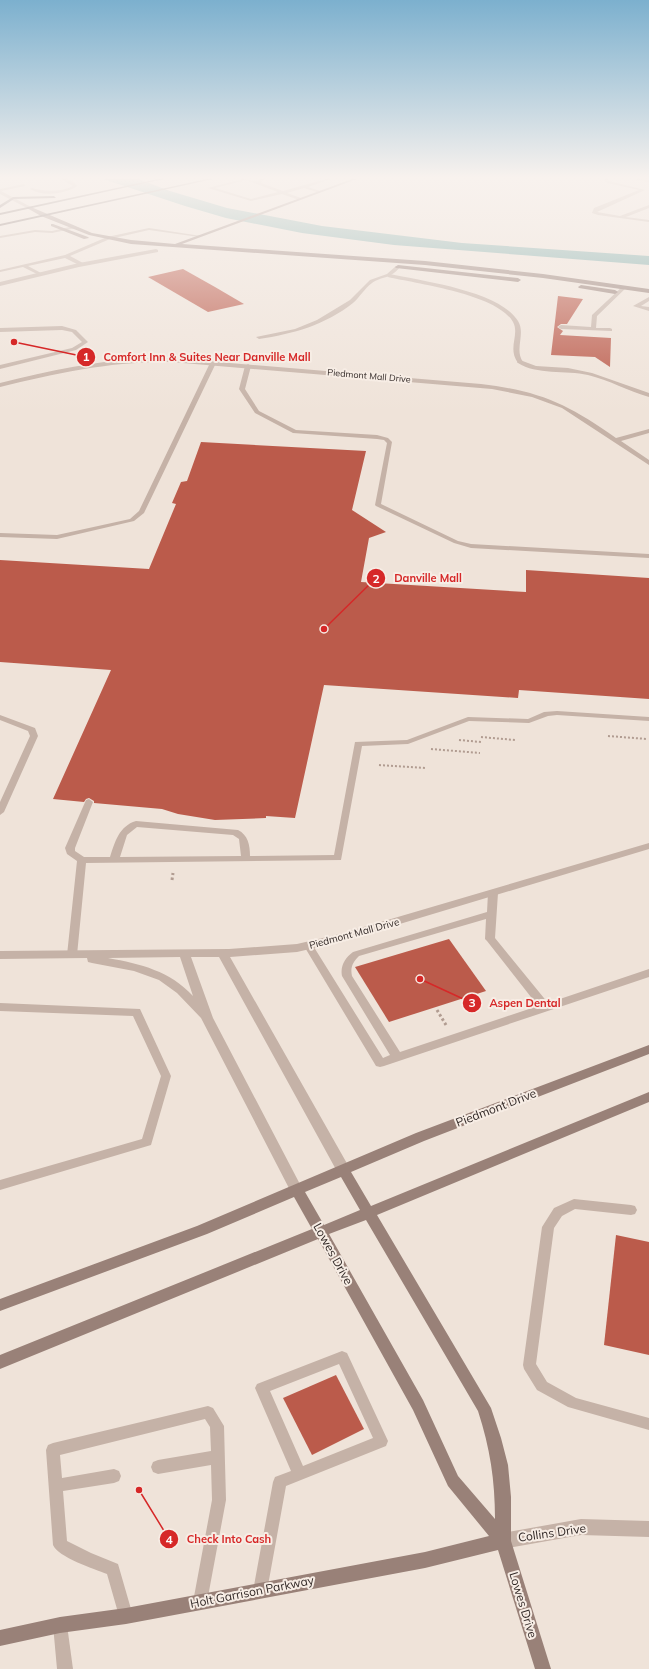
<svg xmlns="http://www.w3.org/2000/svg" width="649" height="1669" viewBox="0 0 649 1669" font-family="Mulish,sans-serif">
<style>
.water{fill:#7ba9a6}
.building{fill:#bb5b4b}
.lines{fill:none;stroke-linecap:round;stroke-linejoin:round}
.path-far1{stroke:#b19c91;stroke-width:2;stroke-dasharray:2 2;stroke-linecap:butt}
.path{stroke:#b19c91;stroke-width:3;stroke-dasharray:2.5 2.5;stroke-linecap:butt}
.lane{fill:#c5b2a7;fill-rule:evenodd}
.street{fill:#c5b2a7;fill-rule:evenodd}
.secondary{fill:#998178;fill-rule:evenodd}
.primary{fill:#735f59;fill-rule:evenodd}
.labels{text-anchor:middle;stroke-width:4;stroke-linejoin:round;paint-order:stroke}
.far-street-label{font-size:9px;fill:#322927;stroke:#f7ede5}
.street-label{font-size:10px;fill:#322927;stroke:#f7ede5}
.near-street-label{font-size:12px;fill:#322927;stroke:#f7ede5}
.leader{fill:none;stroke:#d62828;stroke-width:1.5}
.callout-dot{fill:#d62828;stroke:#f7ede5;stroke-width:1.5}
.mark-label{font-size:12px;text-anchor:middle;font-weight:bold;fill:#fff}
.callout-label{font-size:11px;text-anchor:middle;font-weight:bold;fill:#d62828;stroke:#f7ede5;stroke-width:4;stroke-linejoin:round;paint-order:stroke}
</style>
<rect width="100%" height="100%" fill="#efe3d9"/>
<!-- water -->
<path class="water" d="M103,179H138L170,191L227,208L322,226L462,243L649,256V265L394,245L302,233L226,218L185,206Z"/>
<!-- building -->
<g class="building">
<path d="M183,269L215,287L244,304L208,312L148,277Z"/>
<path d="M558,296L583,299L567,324H561L557,327L563,331L560,335L611,338L610,367L595,357L551,355Z"/>
<path d="M201,442L366,451L352,510L386,532L369,538L361,582L526,592V570L649,578V699L519,690L518,698L324,685L295,818L266,816V818L215,820L178,814L162,809L94,803V801L89,798L86,799L84,802L53,799L111,670L0,662V560L149,569L176,504L172,503L181,482L187,481Z"/>
<path d="M449,939L486,991L389,1022L355,967Z"/>
<path d="M616,1235L649,1242V1355L604,1345Z"/>
<path d="M336,1375L364,1429L312,1455L283,1398Z"/>
</g>
<g class="lines">
<!-- path-far1 -->
<g class="path-far1">
<path d="M608,736L647,739"/>
<path d="M481,737L515,740"/>
<path d="M459,740L481,742"/>
<path d="M431,749L480,753"/>
<path d="M379,765L425,768"/>
</g>
<!-- path -->
<g class="path">
<path d="M172,880L173,873"/>
<path d="M437,1010L446,1025"/>
</g>
<!-- lane -->
<g class="lane">
<path d="M61,179C66,178 74,181 77,186C66,194 42,197 30,189L32,188C45,192 61,192 73,186Z"/>
<path d="M243,179L258,181L260,179H264L261,183L283,191L326,179H331L308,187L320,191V193L304,188L287,193L301,198L299,200L282,194L251,201L208,188ZM246,180L278,192L251,199L215,188Z"/>
<path d="M604,179H608L609,181L645,190L597,212L620,216L649,205V208L626,217L649,220V222L598,215L592,213L594,208L639,190L607,183Z"/>
<path d="M636,179L649,180V182L637,180Z"/>
<path d="M24,184L25,186L1,191L31,207L29,209L0,194V189Z"/>
<path d="M74,226L76,228L52,233L35,232L0,238V236L35,230L52,231Z"/>
<path d="M149,228L201,236L199,237L149,230L110,239L70,256L83,263V265H79L65,258L28,266L41,273V274L39,275L23,267L0,272V270L65,255L107,237Z"/>
<path d="M396,266L400,267C391,279 382,276 372,283C364,289 360,297 353,303C325,325 293,334 259,339L256,337L295,329L317,320L350,300L370,280L387,274Z"/>
<path d="M623,286L627,287L597,316L596,328H610L612,329V331L561,329L558,327L561,325L591,327L592,315Z"/>
<path d="M649,297V301L641,306L649,307V311L633,306Z"/>
<path d="M62,326L76,330L88,342L76,350L0,369V365L72,348L82,342L72,332L62,330L0,332V328Z"/>
<path d="M520,360L536,366L568,368L592,373L649,393V397C628,391 609,380 588,375C566,370 536,375 518,363L517,362Z"/>
<path d="M213,361L216,363L144,513L134,521L57,539L0,537V533L57,535L130,519L139,511L210,363Z"/>
<path d="M248,364L251,366L245,389L259,411L296,430L377,435L388,438L392,442L381,504L458,541L471,544L649,554V558L471,548L454,543L376,506L375,505L387,443L384,440L377,439L293,433L255,413L239,389L245,366Z"/>
<path d="M557,711L649,717V721L557,715L548,716L529,723L469,721L408,744L362,746L341,860L86,863L77,955L75,957H69L67,955L77,861L67,854L65,848L86,800L89,799L93,802L75,848V851L84,857H110C115,842 119,826 136,821L238,830C248,835 250,845 250,856L334,855L355,742L407,740L468,717L528,719L544,712ZM137,827L233,835L239,839L241,856L120,857L127,835Z"/>
<path d="M0,715L35,728L38,736L4,812L0,815V802L30,736L28,731L0,720Z"/>
<path d="M493,890L498,893L495,938L548,1003L649,969V977L384,1066L380,1067L376,1066L304,946L306,944H312L383,1058L390,1055L342,976C340,966 345,958 353,952L487,912L488,893ZM486,919L485,939L487,941L538,1006L400,1052L352,976C350,967 353,962 359,956Z"/>
<path d="M0,1003L140,1009L171,1076L151,1145L0,1190V1180L142,1139L161,1076L133,1016L0,1011Z"/>
<path d="M574,1199L631,1205L635,1206L637,1210L635,1214L631,1215L575,1209L562,1216L554,1228L536,1364L547,1382L576,1398L649,1418V1430L568,1407L537,1390L524,1369L523,1365L542,1227L554,1208Z"/>
<path d="M342,1351L347,1353L388,1441L386,1446L286,1486L267,1591L265,1596L260,1598L255,1596L253,1591L273,1482L275,1477L291,1471L255,1388L257,1384ZM339,1364L373,1438L303,1466L270,1391Z"/>
<path d="M208,1406L213,1408L224,1426L226,1500L207,1602L205,1607L200,1609L195,1607L193,1602L212,1500L211,1465L158,1474L153,1472L151,1467L153,1462L158,1460L211,1451L210,1427L205,1419L60,1455L62,1478L114,1469L119,1471L121,1476L119,1481L114,1483L63,1491L67,1541L91,1553L118,1564L133,1616L131,1621L126,1623L121,1621L119,1616L107,1574C94,1569 58,1557 53,1545L46,1450L48,1445L53,1443Z"/>
<path d="M60,1618L65,1620L67,1625L73,1669H57L53,1625L55,1620Z"/>
</g>
<!-- street -->
<g class="street">
<path d="M156,249L158,250V252L79,267L0,286V282L79,263Z"/>
<path d="M390,274C422,281 500,291 518,321C526,334 514,349 523,362L518,363C507,348 520,335 513,322C497,294 418,284 388,277L387,276Z"/>
<path d="M149,358H171L481,384C540,391 568,404 616,438L649,429V433L621,441L649,460V465L562,408L532,397L492,389L171,362C112,361 57,373 0,387V383C49,371 98,360 149,358Z"/>
<path d="M649,843V849L340,942L297,952L230,957L349,1167L350,1171L349,1175L344,1176L339,1175L219,957H191L213,1018L303,1190L302,1194L297,1195L292,1194L201,1018L177,993L159,980L134,971L92,963L88,962L87,958L0,959V951L229,949L297,944L340,934ZM180,957L193,996C170,971 141,964 108,958Z"/>
<path d="M581,1519L649,1521V1537L581,1535L503,1549L497,1547L495,1541L497,1535L503,1533Z"/>
</g>
<!-- secondary -->
<g class="secondary">
<path d="M352,179H357L182,244L425,261L543,274L649,289V293L543,278L425,265L131,244L89,235L41,216L27,208L31,207L92,233L131,240L175,244Z"/>
<path d="M53,224L88,237L89,238L84,239L51,226V224Z"/>
<path d="M398,265L518,278L521,280L518,282L396,268L395,267Z"/>
<path d="M581,285L615,290L618,292L615,294L579,288L578,287Z"/>
<path d="M649,1045V1054L424,1141L351,1172L371,1206L649,1092V1102L377,1215L491,1408L501,1438L508,1465L511,1497V1541L551,1669H535L498,1550L425,1568L126,1624L60,1633L0,1646V1630L60,1617L126,1608L425,1552L489,1536L448,1486L413,1410L318,1239L0,1369V1355L312,1229L294,1197L207,1234L0,1311V1299L197,1226L416,1133ZM341,1177L360,1210L324,1225L305,1192ZM366,1220L478,1411C490,1448 495,1480 495,1519L458,1476L423,1400L329,1234Z"/>
</g>
<!-- primary -->
<g class="primary">
<path d="M158,179H164L0,215V213Z"/>
<path d="M207,179H213L0,226V224Z"/>
<path d="M54,196L56,198L14,199L0,208V205L13,197Z"/>
</g>
</g>
<!-- sky -->
<linearGradient id="sky" x2="0" y2="1"><stop stop-color="#7cb0ce"/><stop offset="0.43" stop-color="#f8f2ee"/><stop offset="1" stop-color="#f8f2ee" stop-opacity="0"/></linearGradient>
<rect width="649" height="412" fill="url(#sky)"/>
<g class="labels">
<!-- far-street labels -->
<g class="far-street-label">
<text transform="translate(369 376) rotate(5)" y="3">Piedmont Mall Drive</text>
</g>
<!-- street labels -->
<g class="street-label">
<text transform="translate(354 933) rotate(-15)" y="4">Piedmont Mall Drive</text>
</g>
<!-- near-street labels -->
<g class="near-street-label">
<text transform="translate(496 1108) rotate(-21)" y="4">Piedmont Drive</text>
<text transform="translate(333 1254) rotate(61)" y="4">Lowes Drive</text>
<text transform="translate(552 1533) rotate(-8)" y="4">Collins Drive</text>
<text transform="translate(252 1592) rotate(-11)" y="4">Holt Garrison Parkway</text>
<text transform="translate(523 1605) rotate(73)" y="4">Lowes Drive</text>
</g>
</g>
<!-- callouts -->
<path class="leader" d="M14 342L86 357M324 629L376 578M420 979L472 1003M139 1490L169 1539"/>
<g class="callout-dot">
<circle cx="14" cy="342" r="4"/>
<circle cx="324" cy="629" r="4"/>
<circle cx="420" cy="979" r="4"/>
<circle cx="139" cy="1490" r="4"/>
<circle cx="86" cy="357" r="10"/>
<circle cx="376" cy="578" r="10"/>
<circle cx="472" cy="1003" r="10"/>
<circle cx="169" cy="1539" r="10"/>
</g>
<g class="mark-label">
<text x="86" y="361">1</text>
<text x="376" y="583">2</text>
<text x="472" y="1007">3</text>
<text x="169" y="1544">4</text>
</g>
<g class="callout-label">
<text x="207" y="361">Comfort Inn &amp; Suites Near Danville Mall</text>
<text x="428" y="582">Danville Mall</text>
<text x="525" y="1007">Aspen Dental</text>
<text x="229" y="1543">Check Into Cash</text>
</g>
</svg>
